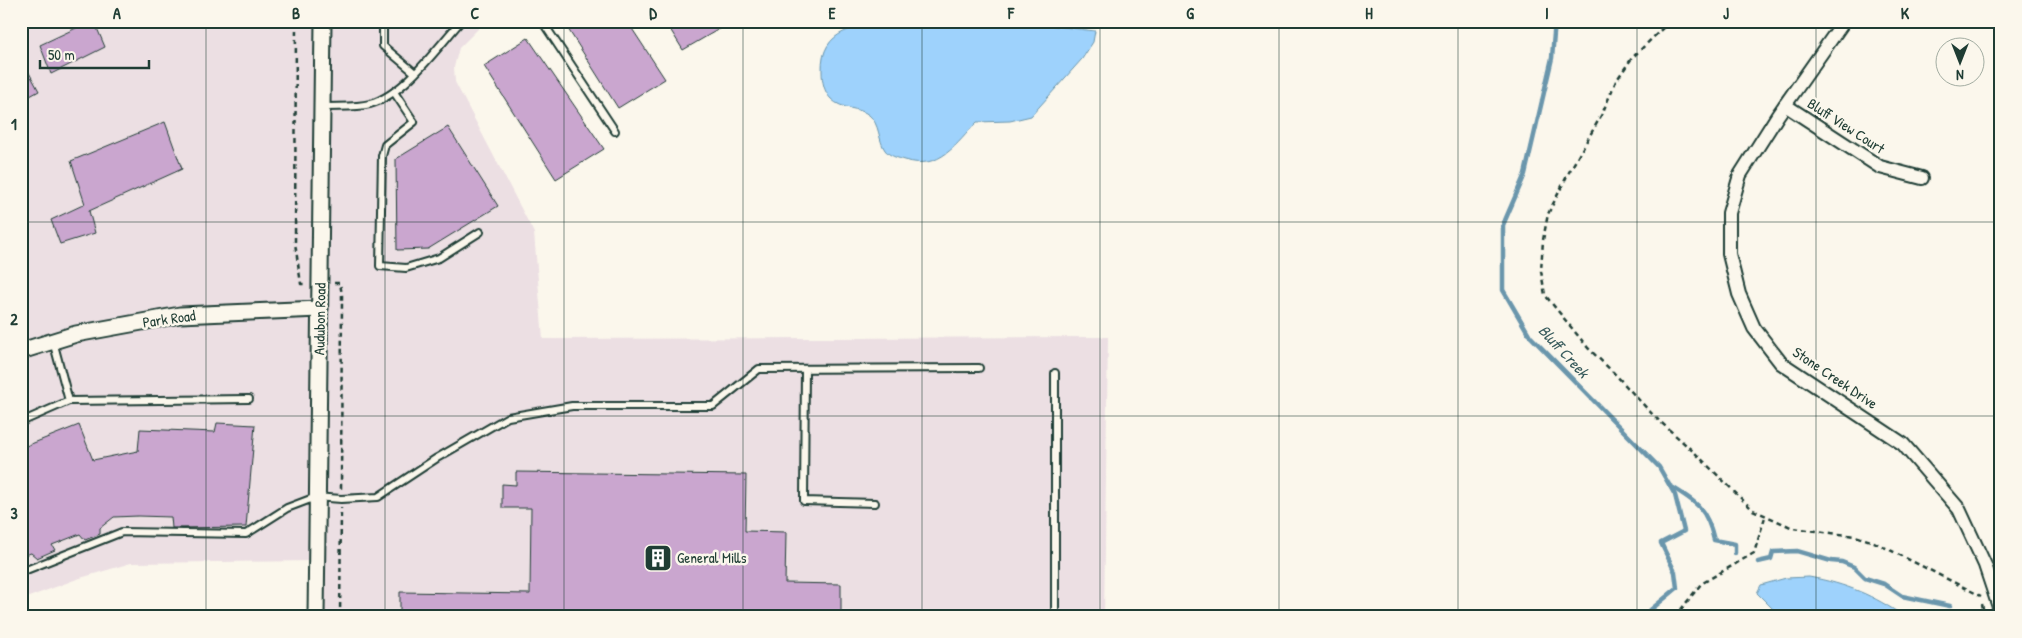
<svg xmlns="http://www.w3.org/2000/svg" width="2022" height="638" viewBox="0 0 2022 638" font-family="'Patrick Hand',sans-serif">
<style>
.built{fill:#ecdfe3}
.water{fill:#9ed2fc;stroke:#6b96ac}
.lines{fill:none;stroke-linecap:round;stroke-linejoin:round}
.stream{stroke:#6b96ac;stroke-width:4.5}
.building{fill:#caa6cf;stroke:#1f3d34}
.service-casing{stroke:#1f3d34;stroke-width:10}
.minor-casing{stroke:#1f3d34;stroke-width:16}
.tertiary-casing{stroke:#1f3d34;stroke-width:19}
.path{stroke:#1f3d34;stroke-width:2.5;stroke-dasharray:5 4;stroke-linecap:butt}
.service{stroke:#fbf7ec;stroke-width:6}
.minor{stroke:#fbf7ec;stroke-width:12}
.tertiary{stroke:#fbf7ec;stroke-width:15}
.grid{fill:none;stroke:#1f3d34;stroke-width:1;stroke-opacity:0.55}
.labels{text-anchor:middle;stroke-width:5;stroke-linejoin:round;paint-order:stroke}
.street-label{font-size:15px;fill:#1f3d34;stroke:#fbf7ec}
.poi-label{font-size:15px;fill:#1f3d34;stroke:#fbf7ec;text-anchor:start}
.water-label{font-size:16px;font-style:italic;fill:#385b5c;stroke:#fbf7ec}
.neatline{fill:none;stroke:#1f3d34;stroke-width:2}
.grid-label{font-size:16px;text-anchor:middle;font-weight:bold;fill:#1f3d34}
</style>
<rect width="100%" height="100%" fill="#fbf7ec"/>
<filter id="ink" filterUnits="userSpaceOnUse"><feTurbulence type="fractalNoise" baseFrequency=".02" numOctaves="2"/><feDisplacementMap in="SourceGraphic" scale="10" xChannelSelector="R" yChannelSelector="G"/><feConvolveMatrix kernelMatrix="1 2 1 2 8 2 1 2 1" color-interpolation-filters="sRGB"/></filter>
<g filter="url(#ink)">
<!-- built -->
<path class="built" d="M21,21H486L459,48L454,67L455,82L534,233L543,339L1108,337L1104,617H316V561L131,563L77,579L21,600Z"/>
<!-- water -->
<g class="water">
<path d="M889,21H1016L1095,31L1093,42L1082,59L1031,116L1010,121L977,122C956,144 940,171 905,160C898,158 889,156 885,150C878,140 880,124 869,115C859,107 842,110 831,99C824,92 822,81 822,71C821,28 857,27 889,21Z"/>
<path d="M1809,577C1847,584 1873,595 1905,617H1789L1775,611L1757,593L1761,585L1786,578Z"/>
</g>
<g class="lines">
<!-- stream -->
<g class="stream">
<path d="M1555,21L1552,58L1525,174L1503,225V290L1530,336L1659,467L1675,495L1684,531L1661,543L1675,572L1677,588L1642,617"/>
<path d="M1670,486C1697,502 1707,509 1714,540L1735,544V553"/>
<path d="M1758,562L1771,559L1773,552L1797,551L1831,561L1842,562L1854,567L1865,578L1884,584L1902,596L1950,606"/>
</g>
</g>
<!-- building -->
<g class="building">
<path d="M91,21H94L105,47L51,74L40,45Z"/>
<path d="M563,21H627L665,79L618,108Z"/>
<path d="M665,21H733L683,50Z"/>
<path d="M528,38L604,149L556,179L484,66Z"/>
<path d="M21,58L39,91L21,101Z"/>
<path d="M165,122L182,169L89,211L95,233L60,244L51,220L85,204L71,161Z"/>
<path d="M448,127L498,206L428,249L397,250L396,159Z"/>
<path d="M217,423L255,425L246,527L172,528L171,517L138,516L114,517L100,528V534L85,540L80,534L52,545L55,550L37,558L31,553L21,556V448L79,425L93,460L138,451L140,429L215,432Z"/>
<path d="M516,472L746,475L745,531L786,532L785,583L841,584V617H400V592L530,594L531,508H502V484L516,485Z"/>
</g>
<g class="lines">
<defs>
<g id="service">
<path d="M383,21V46L415,73"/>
<path d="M542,21L615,131"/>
<path d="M394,92L414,122L385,145L382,156L380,266L406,268L439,258L480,232"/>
<path d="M323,107C337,106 356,108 370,104C405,94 437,48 461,21"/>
<path d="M805,369L804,501L875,503"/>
<path d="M69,401L249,399"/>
<path d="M21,422L69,401L53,341"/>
<path d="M21,572L122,532L246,534L287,508L316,497L341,499L378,497L437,458L508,417L572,406H713L759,369L979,368"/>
<path d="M1055,617V373"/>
</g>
<g id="minor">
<path d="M1844,21L1778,115L1740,175L1729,213V254L1739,294L1754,328L1781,363L1903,444L1959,509L1985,565L2001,613"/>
<path d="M1785,105L1880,167L1922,178"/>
</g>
<g id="tertiary">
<path d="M21,351L76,334L180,315L320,309"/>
<path d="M316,617L323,21"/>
</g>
</defs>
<!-- service casing -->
<use href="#service" class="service-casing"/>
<!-- minor casing -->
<use href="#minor" class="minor-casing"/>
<!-- tertiary casing -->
<use href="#tertiary" class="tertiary-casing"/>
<!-- path -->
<g class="path">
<path d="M296,21L295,243L301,284H306"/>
<path d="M1670,21L1632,58L1616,81L1602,114L1568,174L1548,214L1543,240L1541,271L1545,295L1588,348L1614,373L1654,416L1695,453L1753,510L1793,528L1855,536L1874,542L1981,596"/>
<path d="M334,283H340L342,295L341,490"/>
<path d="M1982,604L1985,617"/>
<path d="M340,617L341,508"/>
<path d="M1675,617L1701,584L1754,553L1765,517"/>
</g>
<!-- service -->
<use href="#service" class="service"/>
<!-- minor -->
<use href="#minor" class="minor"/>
<!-- tertiary -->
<use href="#tertiary" class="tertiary"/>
</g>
</g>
<!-- grid -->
<path class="grid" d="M206,21V617M385,21V617M564,21V617M743,21V617M922,21V617M1100,21V617M1279,21V617M1458,21V617M1637,21V617M1816,21V617M21,222H2001M21,416H2001"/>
<!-- icons -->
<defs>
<symbol id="building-square" viewBox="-11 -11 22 22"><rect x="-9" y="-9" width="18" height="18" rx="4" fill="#1f3d34" stroke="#fbf7ec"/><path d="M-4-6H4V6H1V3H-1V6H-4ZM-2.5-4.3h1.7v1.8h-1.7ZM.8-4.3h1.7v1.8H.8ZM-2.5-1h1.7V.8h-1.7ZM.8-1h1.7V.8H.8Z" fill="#fff"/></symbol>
</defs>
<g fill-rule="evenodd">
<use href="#building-square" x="642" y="542" width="32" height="32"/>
</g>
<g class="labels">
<!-- street labels -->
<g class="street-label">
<text transform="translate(1846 126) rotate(33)" y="5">Bluff View Court</text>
<text transform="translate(169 319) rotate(-8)" y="5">Park Road</text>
<text transform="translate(320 319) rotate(-89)" y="5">Audubon Road</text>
<text transform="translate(1835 378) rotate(34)" y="5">Stone Creek Drive</text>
</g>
<!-- poi labels -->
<g class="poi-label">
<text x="677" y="563">General Mills</text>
</g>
<!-- water labels -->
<g class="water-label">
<text transform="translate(1564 351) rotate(47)" y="6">Bluff Creek</text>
</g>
</g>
<!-- margin -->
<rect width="2022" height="638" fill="none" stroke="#fbf7ec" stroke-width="55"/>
<!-- north arrow -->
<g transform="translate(1960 62) rotate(180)"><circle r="24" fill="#fbf7ec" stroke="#a3ada2"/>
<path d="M0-4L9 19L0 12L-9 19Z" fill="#1f3d34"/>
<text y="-8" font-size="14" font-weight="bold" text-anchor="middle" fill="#1f3d34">N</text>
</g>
<!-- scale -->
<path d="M40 60v8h109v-8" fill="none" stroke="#1f3d34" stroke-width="2.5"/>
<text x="48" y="60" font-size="15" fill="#1f3d34" stroke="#fbf7ec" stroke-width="4" paint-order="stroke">50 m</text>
<rect x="28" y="28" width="1966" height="582" class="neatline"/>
<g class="grid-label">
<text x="117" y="19">A</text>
<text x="296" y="19">B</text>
<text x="475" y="19">C</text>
<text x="653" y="19">D</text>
<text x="832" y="19">E</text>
<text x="1011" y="19">F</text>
<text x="1190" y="19">G</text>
<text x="1369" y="19">H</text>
<text x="1547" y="19">I</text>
<text x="1726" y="19">J</text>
<text x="1905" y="19">K</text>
<text x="14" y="130">1</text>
<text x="14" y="325">2</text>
<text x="14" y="519">3</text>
</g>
</svg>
